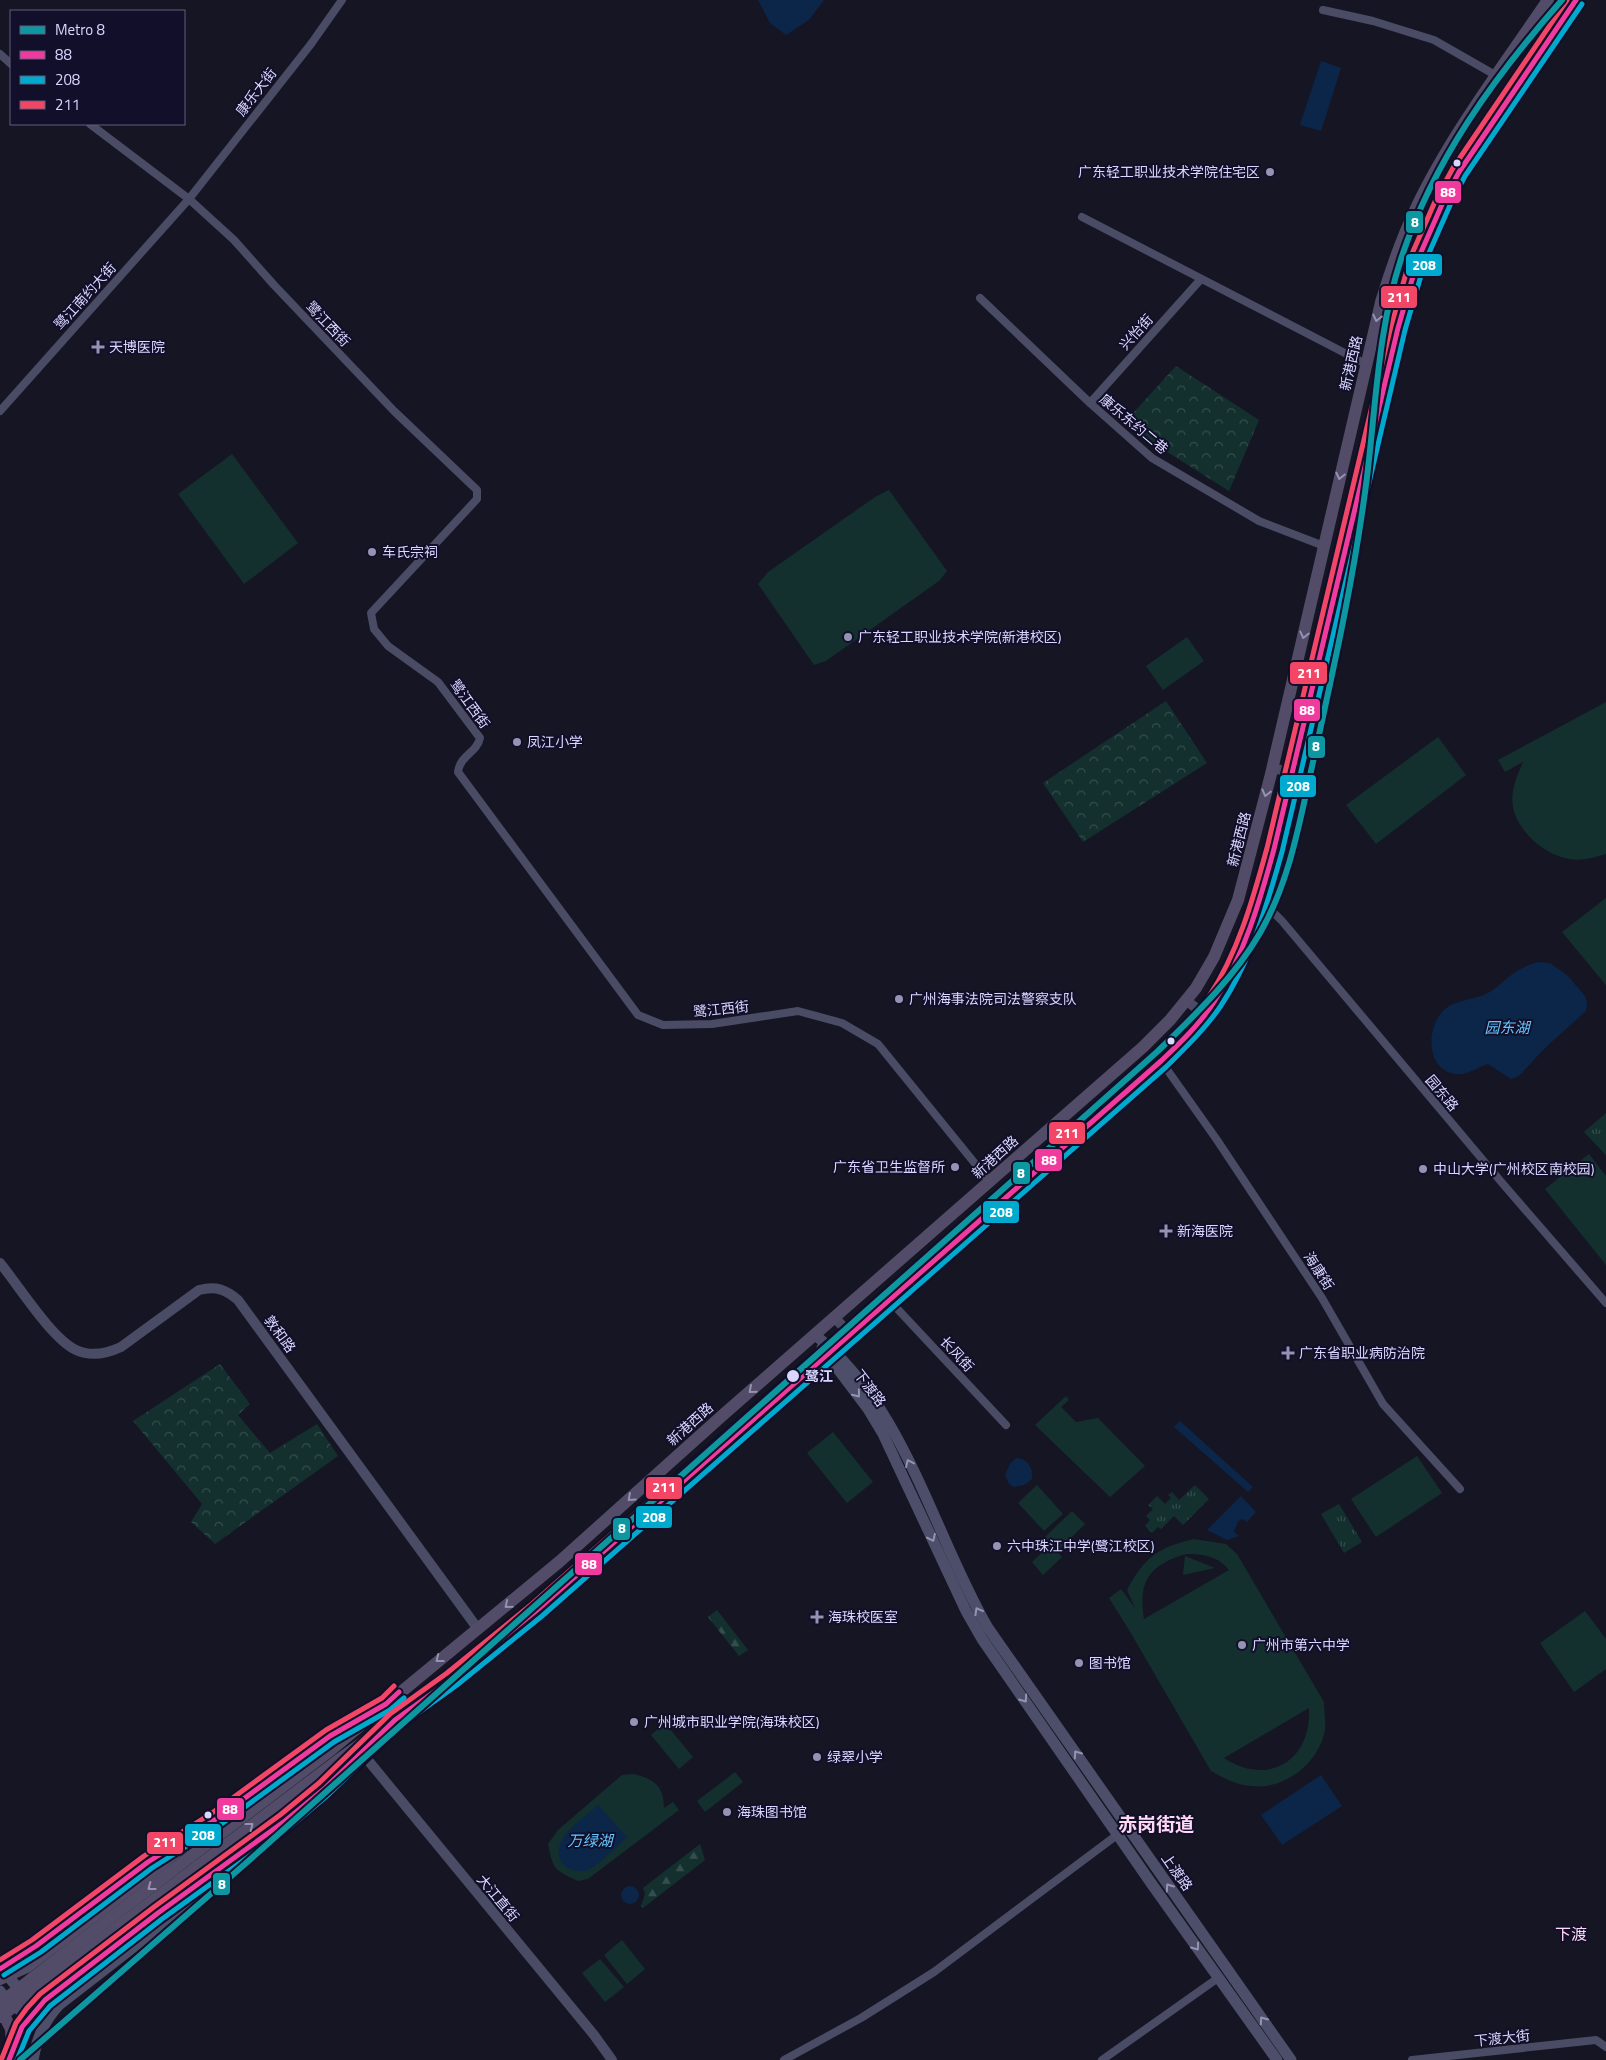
<svg xmlns="http://www.w3.org/2000/svg" width="1606" height="2060" viewBox="0 0 1606 2060" font-family="'Titillium Web','Noto Sans SC',sans-serif">
<style>
.grass{fill:url(#grass-tufts)}
.forest{fill:url(#forest-firs)}
.park{fill:url(#park-crowns)}
.pitch{fill:#13302e;fill-rule:evenodd}
.water{fill:#0b2649}
.lines{fill:none;stroke-linecap:round;stroke-linejoin:round}
.minor{stroke:#4a4b64;stroke-width:8}
.tertiary{stroke:#4a4b64;stroke-width:10}
.secondary{stroke:#4d4f6a;stroke-width:11}
.primary{stroke:#524c69;stroke-width:12}
.trunk{stroke:#584c67;stroke-width:14}
.primary-bridge{stroke:#524c69;stroke-width:12}
.bus-1-casing{stroke:#110f29;stroke-width:9}
.bus-2-casing{stroke:#110f29;stroke-width:9}
.bus-3-casing{stroke:#110f29;stroke-width:9}
.bus-1{stroke:#f13a9d;stroke-width:5}
.bus-2{stroke:#00a9ce;stroke-width:5}
.bus-3{stroke:#f34667;stroke-width:5}
.metro-1-casing{stroke:#110f29;stroke-width:10}
.metro-1{stroke:#0d97a0;stroke-width:6}
.oneway{stroke:#9692b4}
.oneway2{stroke:#9393b4}
.bus-dot{fill:#d9d7ff;stroke:#110f29;stroke-width:2}
.poi-dot{fill:#9593b2;stroke:#110f29;stroke-width:2}
.labels{text-anchor:middle;stroke-width:4;stroke-linejoin:round;paint-order:stroke}
.street-label{font-size:14px;fill:#d9d7ff;stroke:#110f29}
.poi-label{font-size:14px;fill:#d9d7ff;stroke:#110f29;text-anchor:start}
.stop-label{font-size:14px;font-weight:bold;fill:#d9d7ff;stroke:#110f29;text-anchor:start}
.water-label{font-size:15px;font-style:italic;fill:#65c5ff;stroke:#110f29}
.quarter-label{font-size:16px;fill:#ffd9f4;stroke:#110f29}
.district-label{font-size:19px;font-weight:bold;fill:#ffd9f4;stroke:#110f29}
.line-badge{stroke:#110f29;stroke-width:2}
.badge-label{font-size:14px;text-anchor:middle;font-weight:bold;fill:#fff}
</style>
<defs>
<pattern id="grass-tufts" width="24" height="20" patternUnits="userSpaceOnUse" patternTransform="scale(1.25)"><rect width="24" height="20" fill="#13302e"/><path d="M3 7l-1-3M5 7V3M7 7l1-3M15 17l-1-3M17 17v-4M19 17l1-3" fill="none" stroke="#354d4d"/></pattern>
<pattern id="forest-firs" width="22" height="20" patternUnits="userSpaceOnUse" patternTransform="scale(1.25)"><rect width="22" height="20" fill="#13302e"/><path d="M5 1l3.5 6h-7zM16 11l3.5 6h-7z" fill="#354d4d"/></pattern>
<pattern id="park-crowns" width="20" height="18" patternUnits="userSpaceOnUse" patternTransform="scale(1.25)"><rect width="20" height="18" fill="#13302e"/><path d="M2 6a3 3 0 1 1 6 0M12 15a3 3 0 1 1 6 0" fill="none" stroke="#354d4d"/></pattern>
</defs>
<rect width="100%" height="100%" fill="#161523"/>
<!-- grass -->
<g class="grass">
<path d="M1606,1113V1155L1584,1132Z"/>
<path d="M1195,1485L1209,1499L1183,1525L1174,1516L1161,1529L1158,1527L1152,1533L1145,1526L1150,1520L1146,1516L1153,1509L1148,1505L1157,1496L1165,1504L1171,1498L1168,1495L1172,1492L1179,1500Z"/>
<path d="M1339,1504L1362,1542L1344,1553L1321,1514Z"/>
</g>
<!-- forest -->
<g class="forest">
<path d="M717,1610L748,1650L739,1656L708,1617Z"/>
<path d="M700,1844L705,1860L643,1908L641,1906L645,1894L643,1888Z"/>
</g>
<!-- park -->
<g class="park">
<path d="M1176,366L1259,420L1229,491L1123,424Z"/>
<path d="M1166,701L1207,763L1083,842L1043,783Z"/>
<path d="M220,1364L250,1404L238,1415L270,1453L317,1424L338,1456L215,1544L191,1522L202,1504L133,1421Z"/>
</g>
<!-- pitch -->
<g class="pitch">
<path d="M232,454L298,543L244,584L178,494Z"/>
<path d="M889,490L947,571L939,581L826,661L814,665L758,584L768,572L875,497Z"/>
<path d="M1187,637L1204,661L1163,690L1146,666Z"/>
<path d="M1606,702V854C1593,858 1578,862 1565,858C1543,853 1517,830 1513,807C1510,791 1517,776 1523,762L1505,772L1498,760Z"/>
<path d="M1438,737L1466,775L1376,844L1346,805Z"/>
<path d="M1606,898V985L1562,932Z"/>
<path d="M1589,1154L1606,1176V1265L1545,1189Z"/>
<path d="M1066,1396L1069,1400L1061,1407L1076,1422L1098,1418L1145,1466L1110,1497L1035,1425Z"/>
<path d="M833,1432L873,1482L847,1503L807,1453Z"/>
<path d="M1417,1456L1442,1493L1376,1537L1351,1499Z"/>
<path d="M1037,1485L1063,1514L1044,1531L1018,1503Z"/>
<path d="M1072,1511L1085,1524L1057,1552L1062,1557L1043,1575L1032,1562L1051,1544L1045,1537Z"/>
<path d="M1194,1539L1226,1544L1237,1554L1324,1702C1324,1711 1326,1721 1325,1730C1319,1763 1285,1790 1251,1786C1236,1785 1224,1778 1211,1771L1129,1630L1109,1598L1121,1589L1135,1608L1127,1590C1144,1558 1158,1547 1194,1539ZM1186,1554C1203,1554 1218,1556 1229,1570L1144,1619C1138,1581 1149,1565 1186,1554ZM1309,1708C1312,1761 1268,1787 1224,1758Z"/>
<path d="M1185,1556L1215,1568L1183,1575Z"/>
<path d="M1585,1611L1606,1639V1669L1574,1692L1540,1643Z"/>
<path d="M665,1723L693,1757L679,1769L651,1735Z"/>
<path d="M735,1772L743,1782L705,1812L697,1801Z"/>
<path d="M634,1774C654,1779 664,1786 664,1808L673,1802L679,1810L588,1879L578,1881C554,1870 553,1869 548,1844L558,1830L622,1775Z"/>
<path d="M622,1940L645,1969L627,1984L604,1955Z"/>
<path d="M600,1959L624,1987L605,2002L582,1973Z"/>
</g>
<!-- water -->
<g class="water">
<path d="M758,0H824L809,20L786,35L770,23Z"/>
<path d="M1321,61L1341,68L1321,131L1300,125Z"/>
<path d="M1537,962L1550,963L1567,975L1585,996L1587,1003L1586,1011L1544,1049L1519,1076L1511,1079L1488,1064C1477,1067 1467,1076 1455,1074C1426,1070 1426,1028 1443,1011C1454,1000 1473,1000 1486,994C1495,990 1502,982 1510,976C1518,969 1528,965 1537,962Z"/>
<path d="M1180,1421L1253,1487L1248,1492L1174,1427Z"/>
<path d="M1016,1458C1028,1459 1033,1467 1032,1479L1024,1485L1014,1487L1009,1484L1005,1475L1010,1464Z"/>
<path d="M1241,1496L1256,1512L1247,1522L1243,1519L1238,1521L1234,1532L1239,1536L1227,1540L1207,1530Z"/>
<path d="M1321,1775L1342,1806L1282,1845L1261,1815Z"/>
<path d="M598,1805L627,1837C618,1845 598,1866 588,1870C582,1872 570,1871 565,1866C544,1842 583,1819 598,1805Z"/>
<circle cx="630" cy="1895" r="9"/>
</g>
<g class="lines">
<!-- minor -->
<g class="minor">
<path d="M1323,10L1373,21L1434,40L1497,76"/>
<path d="M0,54L11,64"/>
<path d="M90,124L189,199L234,240L274,285L394,411L477,490V499L371,613L374,629L388,646L438,682L480,738C477,753 460,755 458,772L638,1015L663,1025L712,1024L798,1011L842,1023L878,1044L990,1182"/>
<path d="M1082,217L1366,364"/>
<path d="M980,298L1090,403L1152,458L1259,521L1324,546"/>
<path d="M1090,403L1201,279"/>
<path d="M0,411L189,199L311,44L342,0"/>
<path d="M1260,899L1282,921L1503,1184L1606,1303"/>
<path d="M1161,1061L1217,1140L1322,1298L1383,1404L1460,1489"/>
<path d="M890,1301L1006,1425"/>
<path d="M784,2060L861,2018L934,1972L1117,1835"/>
<path d="M1102,2060L1218,1978"/>
<path d="M1412,2060L1596,2040L1606,2047"/>
</g>
<!-- tertiary -->
<g class="tertiary">
<path d="M1273,768L1293,773"/>
<path d="M1187,1001L1205,1015"/>
<path d="M0,1263C19,1286 51,1338 76,1350C91,1357 106,1354 121,1347L199,1290C216,1286 225,1289 238,1300L478,1629"/>
<path d="M835,1318L851,1335"/>
<path d="M362,1753L594,2035L612,2060"/>
</g>
<!-- secondary -->
<g class="secondary">
<path d="M815,1335C904,1404 933,1533 988,1628L1291,2060"/>
<path d="M822,1348L868,1409L883,1434L966,1611L982,1639L1151,1883L1277,2060"/>
<path d="M0,1969L36,1946L148,1862L195,1831"/>
<path d="M3,1970L45,2021"/>
<path d="M0,1991L6,1999L22,2012L33,2010"/>
<path d="M33,2060C37,2038 44,2021 59,2005L184,1908L226,1868"/>
</g>
<!-- primary -->
<g class="primary">
<path d="M190,1857L327,1753L559,1562L724,1414L1143,1047L1170,1020L1196,988L1214,957L1238,900L1271,774L1381,302C1391,269 1402,237 1417,206C1451,135 1504,65 1548,0"/>
<path d="M198,1866L337,1761L452,1679L537,1610L1161,1061C1187,1037 1211,1012 1227,980C1268,901 1286,800 1307,713C1337,585 1368,456 1398,328L1418,259L1444,200L1459,172L1576,0"/>
<path d="M64,1939L167,1860L216,1819L297,1758L362,1717"/>
<path d="M86,1968C124,1938 162,1909 201,1881C260,1839 319,1797 370,1745"/>
<path d="M0,2007L11,2029L12,2049"/>
</g>
<!-- trunk -->
<path class="trunk" d="M12,2047L15,2060"/>
<!-- primary-bridge -->
<g class="primary-bridge">
<path d="M0,1979L27,1967L64,1939"/>
<path d="M0,2003L190,1857"/>
<path d="M0,2017L198,1866"/>
<path d="M12,2047L22,2027L33,2010L86,1968"/>
</g>
<defs>
<g id="bus-1">
<path d="M0,1969L36,1946L148,1862L216,1819L330,1736L386,1704L399,1692"/>
<path d="M9,2060L22,2027L45,2000L158,1913L285,1821L324,1789L395,1720L452,1679L537,1610L1161,1061C1180,1043 1200,1024 1214,1002C1244,956 1260,901 1274,849L1398,328L1418,259L1444,200L1459,172L1576,0"/>
</g>
<g id="bus-2">
<path d="M4,1975L41,1952L152,1868L220,1825L334,1742L390,1710L404,1698"/>
<path d="M17,2060L29,2031L50,2006L162,1919L290,1827L329,1794L400,1726L457,1685L542,1616L1166,1067C1185,1048 1205,1029 1220,1007C1251,961 1267,905 1282,852L1405,330L1425,262L1451,203L1465,176L1582,4"/>
</g>
<g id="bus-3">
<path d="M0,1960L32,1940L144,1856L212,1813L326,1730L382,1698L394,1686"/>
<path d="M2,2058L16,2023L27,2008L40,1994L154,1907L280,1815L319,1783L390,1714L447,1673L532,1604L1156,1055C1175,1038 1193,1020 1208,998C1238,953 1253,899 1267,848L1391,326L1411,256L1437,197L1453,168L1567,0"/>
</g>
</defs>
<!-- bus-1 casing -->
<use href="#bus-1" class="bus-1-casing"/>
<!-- bus-2 casing -->
<use href="#bus-2" class="bus-2-casing"/>
<!-- bus-3 casing -->
<use href="#bus-3" class="bus-3-casing"/>
<!-- bus-1 -->
<use href="#bus-1" class="bus-1"/>
<!-- bus-2 -->
<use href="#bus-2" class="bus-2"/>
<!-- bus-3 -->
<use href="#bus-3" class="bus-3"/>
<defs>
<path id="metro-1" d="M20,2060L245,1864L1158,1051C1195,1015 1234,978 1260,933C1290,881 1300,820 1313,762C1334,667 1355,573 1367,477C1376,404 1378,329 1401,259C1433,161 1494,77 1562,0"/>
</defs>
<!-- metro-1 casing -->
<use href="#metro-1" class="metro-1-casing"/>
<!-- metro-1 -->
<use href="#metro-1" class="metro-1"/>
</g>
<!-- one-way arrows -->
<defs><path id="oneway-chevron" d="M-2-3.5L2.5 0L-2 3.5" fill="none" stroke-width="1.6" stroke-linecap="round" stroke-linejoin="round" transform="scale(1.25)"/></defs>
<g class="oneway">
<use href="#oneway-chevron" transform="translate(1377 318) rotate(103)"/>
<use href="#oneway-chevron" transform="translate(1340 476) rotate(103)"/>
<use href="#oneway-chevron" transform="translate(1304 635) rotate(103)"/>
<use href="#oneway-chevron" transform="translate(1266 793) rotate(104)"/>
<use href="#oneway-chevron" transform="translate(752 1390) rotate(139)"/>
<use href="#oneway-chevron" transform="translate(631 1498) rotate(138)"/>
<use href="#oneway-chevron" transform="translate(508 1605) rotate(140)"/>
<use href="#oneway-chevron" transform="translate(439 1659) rotate(142)"/>
<use href="#oneway-chevron" transform="translate(250 1826) rotate(-37)"/>
<use href="#oneway-chevron" transform="translate(151 1887) rotate(143)"/>
</g>
<g class="oneway2">
<use href="#oneway-chevron" transform="translate(857 1394) rotate(52)"/>
<use href="#oneway-chevron" transform="translate(909 1463) rotate(-115)"/>
<use href="#oneway-chevron" transform="translate(932 1538) rotate(65)"/>
<use href="#oneway-chevron" transform="translate(978 1611) rotate(-119)"/>
<use href="#oneway-chevron" transform="translate(1024 1699) rotate(55)"/>
<use href="#oneway-chevron" transform="translate(1077 1754) rotate(-125)"/>
<use href="#oneway-chevron" transform="translate(1169 1887) rotate(-125)"/>
<use href="#oneway-chevron" transform="translate(1196 1947) rotate(54)"/>
<use href="#oneway-chevron" transform="translate(1263 2020) rotate(-125)"/>
</g>
<!-- markers -->
<g class="bus-dot">
<circle cx="1457" cy="163" r="4.5"/>
<circle cx="1171" cy="1041" r="4.5"/>
<circle cx="793" cy="1376" r="7"/>
<circle cx="208" cy="1815" r="4.5"/>
</g>
<g class="poi-dot">
<circle cx="1270" cy="172" r="5"/>
<path d="M95.5 339.5h5v5h5v5h-5v5h-5v-5h-5v-5h5z"/>
<circle cx="372" cy="552" r="5"/>
<circle cx="848" cy="637" r="5"/>
<circle cx="517" cy="742" r="5"/>
<circle cx="899" cy="999" r="5"/>
<circle cx="955" cy="1167" r="5"/>
<circle cx="1423" cy="1169" r="5"/>
<path d="M1163.5 1223.5h5v5h5v5h-5v5h-5v-5h-5v-5h5z"/>
<path d="M1285.5 1345.5h5v5h5v5h-5v5h-5v-5h-5v-5h5z"/>
<circle cx="997" cy="1546" r="5"/>
<path d="M814.5 1609.5h5v5h5v5h-5v5h-5v-5h-5v-5h5z"/>
<circle cx="1242" cy="1645" r="5"/>
<circle cx="1079" cy="1663" r="5"/>
<circle cx="634" cy="1722" r="5"/>
<circle cx="817" cy="1757" r="5"/>
<circle cx="727" cy="1812" r="5"/>
</g>
<g class="labels">
<!-- street labels -->
<g class="street-label">
<text transform="translate(256 92) rotate(-52)" y="5">康乐大街</text>
<text transform="translate(85 296) rotate(-48)" y="5">鹭江南约大街</text>
<text transform="translate(328 324) rotate(46)" y="5">鹭江西街</text>
<text transform="translate(1136 332) rotate(-48)" y="5">兴怡街</text>
<text transform="translate(1351 363) rotate(-77)" y="5">新港西路</text>
<text transform="translate(1134 424) rotate(40)" y="5">康乐东约二巷</text>
<text transform="translate(470 704) rotate(54)" y="5">鹭江西街</text>
<text transform="translate(1239 839) rotate(-76)" y="5">新港西路</text>
<text transform="translate(721 1009) rotate(-6)" y="5">鹭江西街</text>
<text transform="translate(1442 1093) rotate(50)" y="5">园东路</text>
<text transform="translate(995 1157) rotate(-42)" y="5">新港西路</text>
<text transform="translate(1319 1271) rotate(57)" y="5">海康街</text>
<text transform="translate(280 1334) rotate(54)" y="5">敦和路</text>
<text transform="translate(957 1354) rotate(47)" y="5">长风街</text>
<text transform="translate(870 1388) rotate(53)" y="5">下渡路</text>
<text transform="translate(690 1424) rotate(-42)" y="5">新港西路</text>
<text transform="translate(1177 1872) rotate(55)" y="5">上渡路</text>
<text transform="translate(498 1898) rotate(50)" y="5">大江直街</text>
<text transform="translate(1502 2038) rotate(-6)" y="5">下渡大街</text>
</g>
<!-- poi labels -->
<g class="poi-label">
<text x="1260" y="177" text-anchor="end">广东轻工职业技术学院住宅区</text>
<text x="109" y="352">天博医院</text>
<text x="382" y="557">车氏宗祠</text>
<text x="858" y="642">广东轻工职业技术学院(新港校区)</text>
<text x="527" y="747">凤江小学</text>
<text x="909" y="1004">广州海事法院司法警察支队</text>
<text x="945" y="1172" text-anchor="end">广东省卫生监督所</text>
<text x="1433" y="1174">中山大学(广州校区南校园)</text>
<text x="1177" y="1236">新海医院</text>
<text x="1299" y="1358">广东省职业病防治院</text>
<text x="1007" y="1551">六中珠江中学(鹭江校区)</text>
<text x="828" y="1622">海珠校医室</text>
<text x="1252" y="1650">广州市第六中学</text>
<text x="1089" y="1668">图书馆</text>
<text x="644" y="1727">广州城市职业学院(海珠校区)</text>
<text x="827" y="1762">绿翠小学</text>
<text x="737" y="1817">海珠图书馆</text>
</g>
<!-- stop labels -->
<g class="stop-label">
<text x="805" y="1381">鹭江</text>
</g>
<!-- water labels -->
<g class="water-label">
<text x="1507" y="1033">园东湖</text>
<text x="590" y="1846">万绿湖</text>
</g>
<!-- quarter labels -->
<g class="quarter-label">
<text x="1571" y="1940">下渡</text>
</g>
<!-- district labels -->
<g class="district-label">
<text x="1156" y="1831">赤岗街道</text>
</g>
</g>
<g class="line-badge">
<rect x="1434" y="180" width="28" height="24" rx="5" fill="#f13a9d"/>
<rect x="1405" y="210" width="19" height="24" rx="5" fill="#0d97a0"/>
<rect x="1405" y="253" width="38" height="24" rx="5" fill="#00a9ce"/>
<rect x="1380" y="285" width="38" height="24" rx="5" fill="#f34667"/>
<rect x="1289" y="661" width="39" height="24" rx="5" fill="#f34667"/>
<rect x="1293" y="698" width="28" height="24" rx="5" fill="#f13a9d"/>
<rect x="1307" y="735" width="19" height="24" rx="5" fill="#0d97a0"/>
<rect x="1279" y="774" width="38" height="24" rx="5" fill="#00a9ce"/>
<rect x="1048" y="1121" width="38" height="24" rx="5" fill="#f34667"/>
<rect x="1034" y="1148" width="29" height="24" rx="5" fill="#f13a9d"/>
<rect x="1012" y="1161" width="19" height="24" rx="5" fill="#0d97a0"/>
<rect x="982" y="1200" width="38" height="24" rx="5" fill="#00a9ce"/>
<rect x="645" y="1476" width="38" height="24" rx="5" fill="#f34667"/>
<rect x="635" y="1505" width="38" height="24" rx="5" fill="#00a9ce"/>
<rect x="612" y="1517" width="19" height="24" rx="5" fill="#0d97a0"/>
<rect x="574" y="1552" width="29" height="24" rx="5" fill="#f13a9d"/>
<rect x="216" y="1797" width="29" height="24" rx="5" fill="#f13a9d"/>
<rect x="184" y="1823" width="38" height="24" rx="5" fill="#00a9ce"/>
<rect x="146" y="1831" width="38" height="24" rx="5" fill="#f34667"/>
<rect x="212" y="1872" width="19" height="24" rx="5" fill="#0d97a0"/>
</g>
<g class="badge-label">
<text x="1448" y="197">88</text>
<text x="1415" y="227">8</text>
<text x="1424" y="270">208</text>
<text x="1399" y="302">211</text>
<text x="1309" y="678">211</text>
<text x="1307" y="715">88</text>
<text x="1316" y="751">8</text>
<text x="1298" y="791">208</text>
<text x="1067" y="1138">211</text>
<text x="1049" y="1165">88</text>
<text x="1021" y="1178">8</text>
<text x="1001" y="1217">208</text>
<text x="664" y="1492">211</text>
<text x="654" y="1522">208</text>
<text x="622" y="1533">8</text>
<text x="589" y="1569">88</text>
<text x="230" y="1814">88</text>
<text x="203" y="1840">208</text>
<text x="165" y="1847">211</text>
<text x="222" y="1889">8</text>
</g>
<!-- legend -->
<rect x="10" y="10" width="175" height="115" fill="#110f29" stroke="#615f7f"/>
<rect x="20" y="26" width="25" height="8" fill="#0d97a0" stroke="#615f7f"/>
<text x="55" y="35" font-size="15" fill="#d9d7ff">Metro 8</text>
<rect x="20" y="51" width="25" height="8" fill="#f13a9d" stroke="#615f7f"/>
<text x="55" y="60" font-size="15" fill="#d9d7ff">88</text>
<rect x="20" y="76" width="25" height="8" fill="#00a9ce" stroke="#615f7f"/>
<text x="55" y="85" font-size="15" fill="#d9d7ff">208</text>
<rect x="20" y="101" width="25" height="8" fill="#f34667" stroke="#615f7f"/>
<text x="55" y="110" font-size="15" fill="#d9d7ff">211</text>
</svg>
